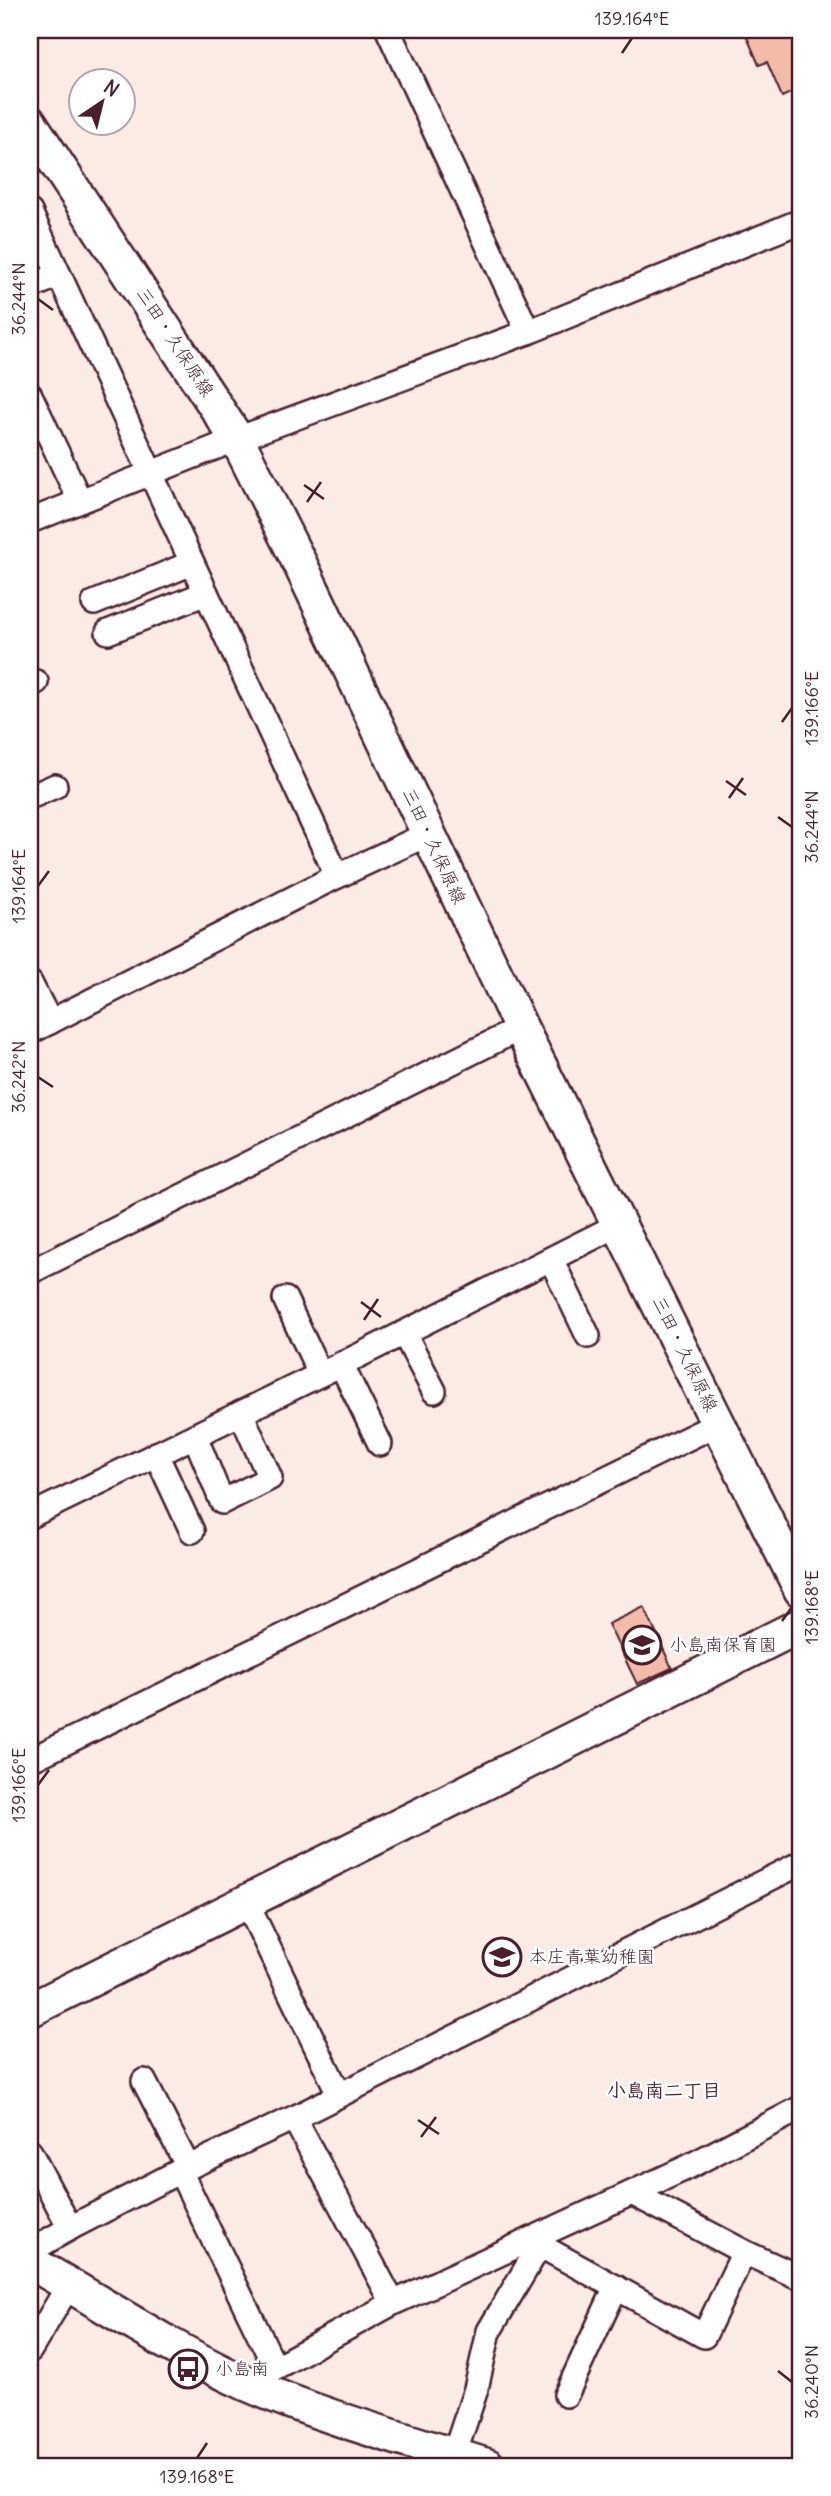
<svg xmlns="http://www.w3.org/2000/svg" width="831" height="2496" viewBox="0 0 831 2496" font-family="Delius,'Klee One',sans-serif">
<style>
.building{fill:#f3bca8;stroke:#4a1f2b;stroke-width:2}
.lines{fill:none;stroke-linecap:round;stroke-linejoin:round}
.street-casing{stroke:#4a1f2b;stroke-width:28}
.secondary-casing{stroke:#4a1f2b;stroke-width:38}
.street{stroke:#fff;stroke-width:23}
.secondary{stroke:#fff;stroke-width:33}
.ticks{fill:none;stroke:#4a1f2b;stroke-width:2.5}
.labels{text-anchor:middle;stroke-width:5;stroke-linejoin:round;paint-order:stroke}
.street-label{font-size:18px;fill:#4a1f2b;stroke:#fff}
.poi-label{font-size:18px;fill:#4a1f2b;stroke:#fff;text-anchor:start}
.neighbourhood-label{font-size:19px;font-weight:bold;fill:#4a1f2b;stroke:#fff}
.neatline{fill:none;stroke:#4a1f2b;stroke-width:2.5}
.ticks-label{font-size:18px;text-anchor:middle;fill:#4a1f2b}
</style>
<rect width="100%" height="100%" fill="#fbebe5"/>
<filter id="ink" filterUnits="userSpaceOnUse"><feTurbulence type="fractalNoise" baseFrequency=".0143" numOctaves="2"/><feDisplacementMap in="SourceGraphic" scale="14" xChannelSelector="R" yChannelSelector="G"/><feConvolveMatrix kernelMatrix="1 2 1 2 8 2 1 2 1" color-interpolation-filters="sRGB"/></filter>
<g filter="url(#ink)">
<!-- building -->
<g class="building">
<path d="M744,30H801V88L782,97L767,62L759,65Z"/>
<path d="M644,1607L672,1668L637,1684L608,1624Z"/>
</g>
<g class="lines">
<defs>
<g id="street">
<path d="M388,30L528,332"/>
<path d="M30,212L337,876"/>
<path d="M30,287L59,275"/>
<path d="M30,395L80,501"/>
<path d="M30,521L237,439L528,332L801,221"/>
<path d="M94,603L192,563"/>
<path d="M108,632L206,593"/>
<path d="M30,685L36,682"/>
<path d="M30,797L55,786"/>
<path d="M30,983L50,1022"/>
<path d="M30,1032L327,881L428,834"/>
<path d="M551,1259L588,1336"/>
<path d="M30,1272L521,1028"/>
<path d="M285,1299L320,1374"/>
<path d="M404,1333L434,1391"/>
<path d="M341,1364L380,1444"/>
<path d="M195,1436L222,1502L270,1478L241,1413"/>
<path d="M156,1454L192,1531"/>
<path d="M30,1516L360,1355L620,1224"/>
<path d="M30,1760L719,1423"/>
<path d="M246,1901L339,2094"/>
<path d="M144,2081L188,2167"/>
<path d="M294,2118L393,2303"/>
<path d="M30,2152L70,2228"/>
<path d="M180,2171L275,2367"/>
<path d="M632,2193L744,2252L801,2278"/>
<path d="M530,2240L704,2336L744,2252"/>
<path d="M30,2258L37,2247L70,2228L180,2171L294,2118L801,1863"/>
<path d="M30,2350L69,2285"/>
<path d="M247,2383L393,2303L688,2167L801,2108"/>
<path d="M566,2395L616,2287"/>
<path d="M454,2455L476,2389L489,2331L540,2245"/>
</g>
<g id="secondary">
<path d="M30,123L237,439L302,568L521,1028L801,1590"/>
<path d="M30,2010L801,1625"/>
<path d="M30,2262C102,2303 172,2350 247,2384C325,2418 407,2440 488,2466"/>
</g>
</defs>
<!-- street casing -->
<use href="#street" class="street-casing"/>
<!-- secondary casing -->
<use href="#secondary" class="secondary-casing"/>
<!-- street -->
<use href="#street" class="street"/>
<!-- secondary -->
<use href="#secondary" class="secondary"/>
</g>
</g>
<!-- ticks -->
<path class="ticks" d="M622,53L632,38M38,299L53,310M304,485L324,499M307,502L321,482M782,722L792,708M726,781L746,795M729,798L743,778M778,817L792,827M38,886L49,871M38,1077L53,1087M361,1302L381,1317M364,1320L378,1299M782,1621L792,1607M38,1785L49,1770M418,2120L439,2134M421,2137L436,2117M778,2371L792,2382M197,2458L207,2443"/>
<!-- icons -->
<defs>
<symbol id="school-ring" viewBox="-11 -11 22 22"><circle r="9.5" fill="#fff" stroke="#4a1f2b" stroke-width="1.5"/><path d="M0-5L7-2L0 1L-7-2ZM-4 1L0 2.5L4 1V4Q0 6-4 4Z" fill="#4a1f2b"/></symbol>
<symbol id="bus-ring" viewBox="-11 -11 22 22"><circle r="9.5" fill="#fff" stroke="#4a1f2b" stroke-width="1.5"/><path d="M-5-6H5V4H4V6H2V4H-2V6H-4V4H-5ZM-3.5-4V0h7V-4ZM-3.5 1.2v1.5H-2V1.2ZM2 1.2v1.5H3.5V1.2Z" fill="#4a1f2b"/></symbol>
</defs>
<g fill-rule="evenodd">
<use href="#school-ring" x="620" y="1623" width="44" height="44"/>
<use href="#school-ring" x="480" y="1935" width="44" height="44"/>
<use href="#bus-ring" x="166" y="2347" width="44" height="44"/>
</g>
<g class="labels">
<!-- street labels -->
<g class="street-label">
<text transform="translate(175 342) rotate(57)" y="6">三田・久保原線</text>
<text transform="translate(434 846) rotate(65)" y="6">三田・久保原線</text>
<text transform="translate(685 1354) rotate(64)" y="6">三田・久保原線</text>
</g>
<!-- poi labels -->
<g class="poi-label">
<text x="669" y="1651">小島南保育園</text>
<text x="529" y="1963">本庄青葉幼稚園</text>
<text x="215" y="2375">小島南</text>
</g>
<!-- neighbourhood labels -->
<g class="neighbourhood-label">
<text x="664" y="2097">小島南二丁目</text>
</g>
</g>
<!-- margin -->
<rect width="831" height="2496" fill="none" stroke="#fff" stroke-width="77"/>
<!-- north arrow -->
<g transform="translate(102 102) rotate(35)"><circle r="33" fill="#ffffff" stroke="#b7a5aa" stroke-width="2"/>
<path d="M0-5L12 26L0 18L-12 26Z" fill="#4a1f2b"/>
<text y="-10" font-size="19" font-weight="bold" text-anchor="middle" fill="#4a1f2b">N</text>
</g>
<rect x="38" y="38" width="754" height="2420" class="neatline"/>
<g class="ticks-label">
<text x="632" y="25">139.164°E</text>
<text transform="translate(19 299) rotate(-90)" y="6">36.244°N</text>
<text transform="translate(812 708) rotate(-90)" y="6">139.166°E</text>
<text transform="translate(812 827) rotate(-90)" y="6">36.244°N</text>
<text transform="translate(19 886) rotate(-90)" y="6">139.164°E</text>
<text transform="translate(19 1077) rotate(-90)" y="6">36.242°N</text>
<text transform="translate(812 1607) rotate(-90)" y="6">139.168°E</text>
<text transform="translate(19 1785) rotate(-90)" y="6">139.166°E</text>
<text transform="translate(812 2382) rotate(-90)" y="6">36.240°N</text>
<text x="197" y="2483">139.168°E</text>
</g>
</svg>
